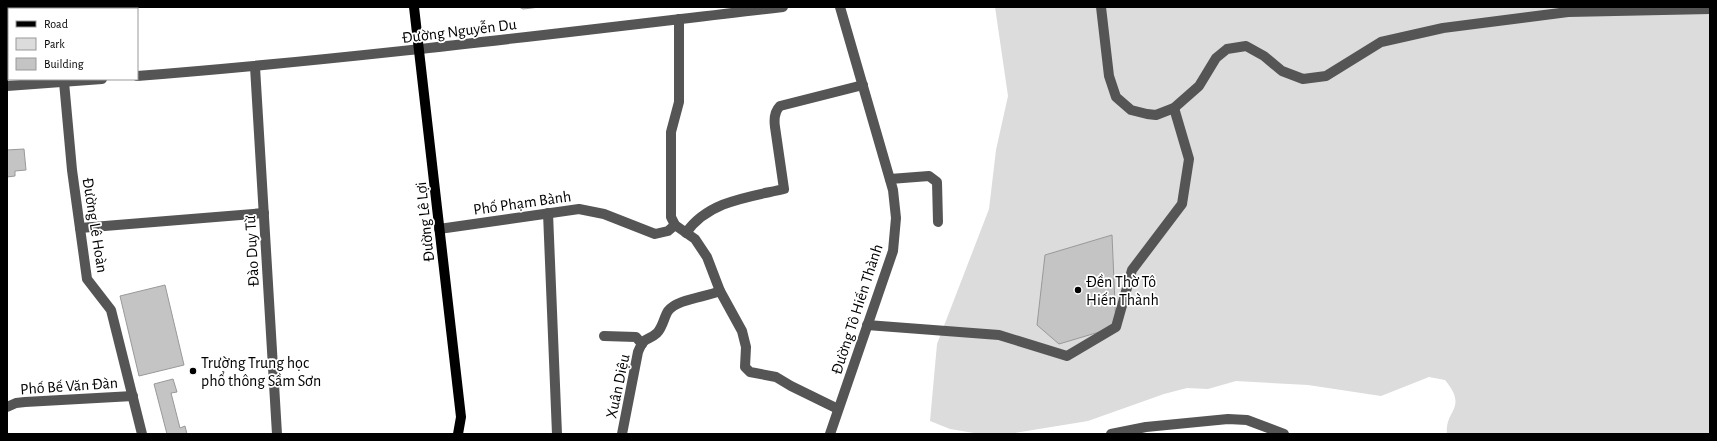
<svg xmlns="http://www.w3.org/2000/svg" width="1717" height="441" viewBox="0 0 1717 441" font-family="'Alegreya Sans',sans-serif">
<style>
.green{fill:#dcdcdc}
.building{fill:#c4c4c4;stroke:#999}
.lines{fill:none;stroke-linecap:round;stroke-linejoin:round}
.minor{stroke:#555;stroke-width:10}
.major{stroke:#000;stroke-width:10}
.poi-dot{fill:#000;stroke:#fff;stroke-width:1.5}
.labels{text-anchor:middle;stroke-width:3.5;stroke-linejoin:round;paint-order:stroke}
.street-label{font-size:16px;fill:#000;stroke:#fff}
.poi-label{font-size:16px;fill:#000;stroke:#fff;text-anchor:start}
</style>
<rect width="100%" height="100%" fill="#fff"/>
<!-- green -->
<g class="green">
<path d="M7,7H45V9H9V73H7Z"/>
<path d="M995,7H1710V434H1447C1444,410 1469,409 1445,380L1429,377L1381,396L1308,385L1236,381L1208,389L1187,388L1164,394L1088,421L1008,434H980L950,429L930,421L937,344L989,209L996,150L1008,96Z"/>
</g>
<!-- building -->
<g class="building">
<path d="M519,7H540L523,9Z"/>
<path d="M24,149L26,170L15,171V176L7,177V150Z"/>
<path d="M1112,235L1116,327L1059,344L1037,325L1045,255Z"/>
<path d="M165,285L184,365L139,376L120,296Z"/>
<path d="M173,379L177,392L171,393L180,428L185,426L187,434H167L154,384Z"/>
</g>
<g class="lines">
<!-- minor -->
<g class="minor">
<path d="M52,7V9"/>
<path d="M67,7V9"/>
<path d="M1101,7L1109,76L1116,97L1131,110L1147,114L1156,115L1174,108L1199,86L1216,58L1227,49L1246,46L1264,56L1282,71L1303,79L1326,76L1381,42L1443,28L1568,12L1710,9"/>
<path d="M679,19V102L671,132V217L675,225L695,239L707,257L720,291L742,331L746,347L745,367L750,372L776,377L791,386L838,409"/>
<path d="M255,67L277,434"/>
<path d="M137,76C353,59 568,32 783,7"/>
<path d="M64,82L72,170L87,279L111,310L142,434"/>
<path d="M7,86L102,79"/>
<path d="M890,179L929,176L937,182L938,222"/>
<path d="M548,213L557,434"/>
<path d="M80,228L264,213"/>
<path d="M439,229L579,209L604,214L655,234L668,231L675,225"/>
<path d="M686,233C708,201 749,197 784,189L775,127C774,120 774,112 780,106L863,85"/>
<path d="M867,325L999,335L1067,356L1116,327L1132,270L1182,204L1189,159L1174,108"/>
<path d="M604,336L636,337L642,344"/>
<path d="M7,407L16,403L25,402L133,396"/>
<path d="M622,434L638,352C645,335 647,342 657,333C663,327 664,317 668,311C677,299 706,297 720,291"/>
<path d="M830,434L893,251L896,218L893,190L840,7"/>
<path d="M1111,434L1146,427L1228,419L1247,420L1284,434"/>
</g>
<!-- major -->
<path class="major" d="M414,7L461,417L458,434"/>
</g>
<!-- markers -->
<g class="poi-dot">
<circle cx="1078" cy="290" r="4"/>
<circle cx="193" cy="371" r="4"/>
</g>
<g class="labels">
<!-- street labels -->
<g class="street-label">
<text transform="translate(459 30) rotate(-7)" y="6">Đường Nguyễn Du</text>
<text transform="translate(522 202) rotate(-8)" y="6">Phố Phạm Bành</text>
<text transform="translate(424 222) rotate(-96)" y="6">Đường Lê Lợi</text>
<text transform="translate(96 225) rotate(81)" y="6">Đường Lê Hoàn</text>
<text transform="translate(251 251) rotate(-93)" y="6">Đào Duy Từ</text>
<text transform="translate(856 309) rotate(-72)" y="6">Đường Tô Hiến Thành</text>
<text transform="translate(69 385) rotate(-4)" y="6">Phố Bế Văn Đàn</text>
<text transform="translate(617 386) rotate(-78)" y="6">Xuân Diệu</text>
</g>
<!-- poi labels -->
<g class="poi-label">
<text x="1086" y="287">Đền Thờ Tô<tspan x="1086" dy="18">Hiến Thành</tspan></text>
<text x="201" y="368">Trường Trung học<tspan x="201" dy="18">phổ thông Sầm Sơn</tspan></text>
</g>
</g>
<!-- border -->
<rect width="1717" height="441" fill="none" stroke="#000000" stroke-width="16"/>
<!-- legend -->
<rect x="8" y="8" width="130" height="72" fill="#ffffff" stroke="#999999"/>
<rect x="16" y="21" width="20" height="6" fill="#000000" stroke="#999999"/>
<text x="44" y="28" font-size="12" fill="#000000">Road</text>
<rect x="16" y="38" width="20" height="12" fill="#dcdcdc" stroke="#999999"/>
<text x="44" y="48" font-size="12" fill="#000000">Park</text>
<rect x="16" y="58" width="20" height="12" fill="#c4c4c4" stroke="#999999"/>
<text x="44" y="68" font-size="12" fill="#000000">Building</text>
</svg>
